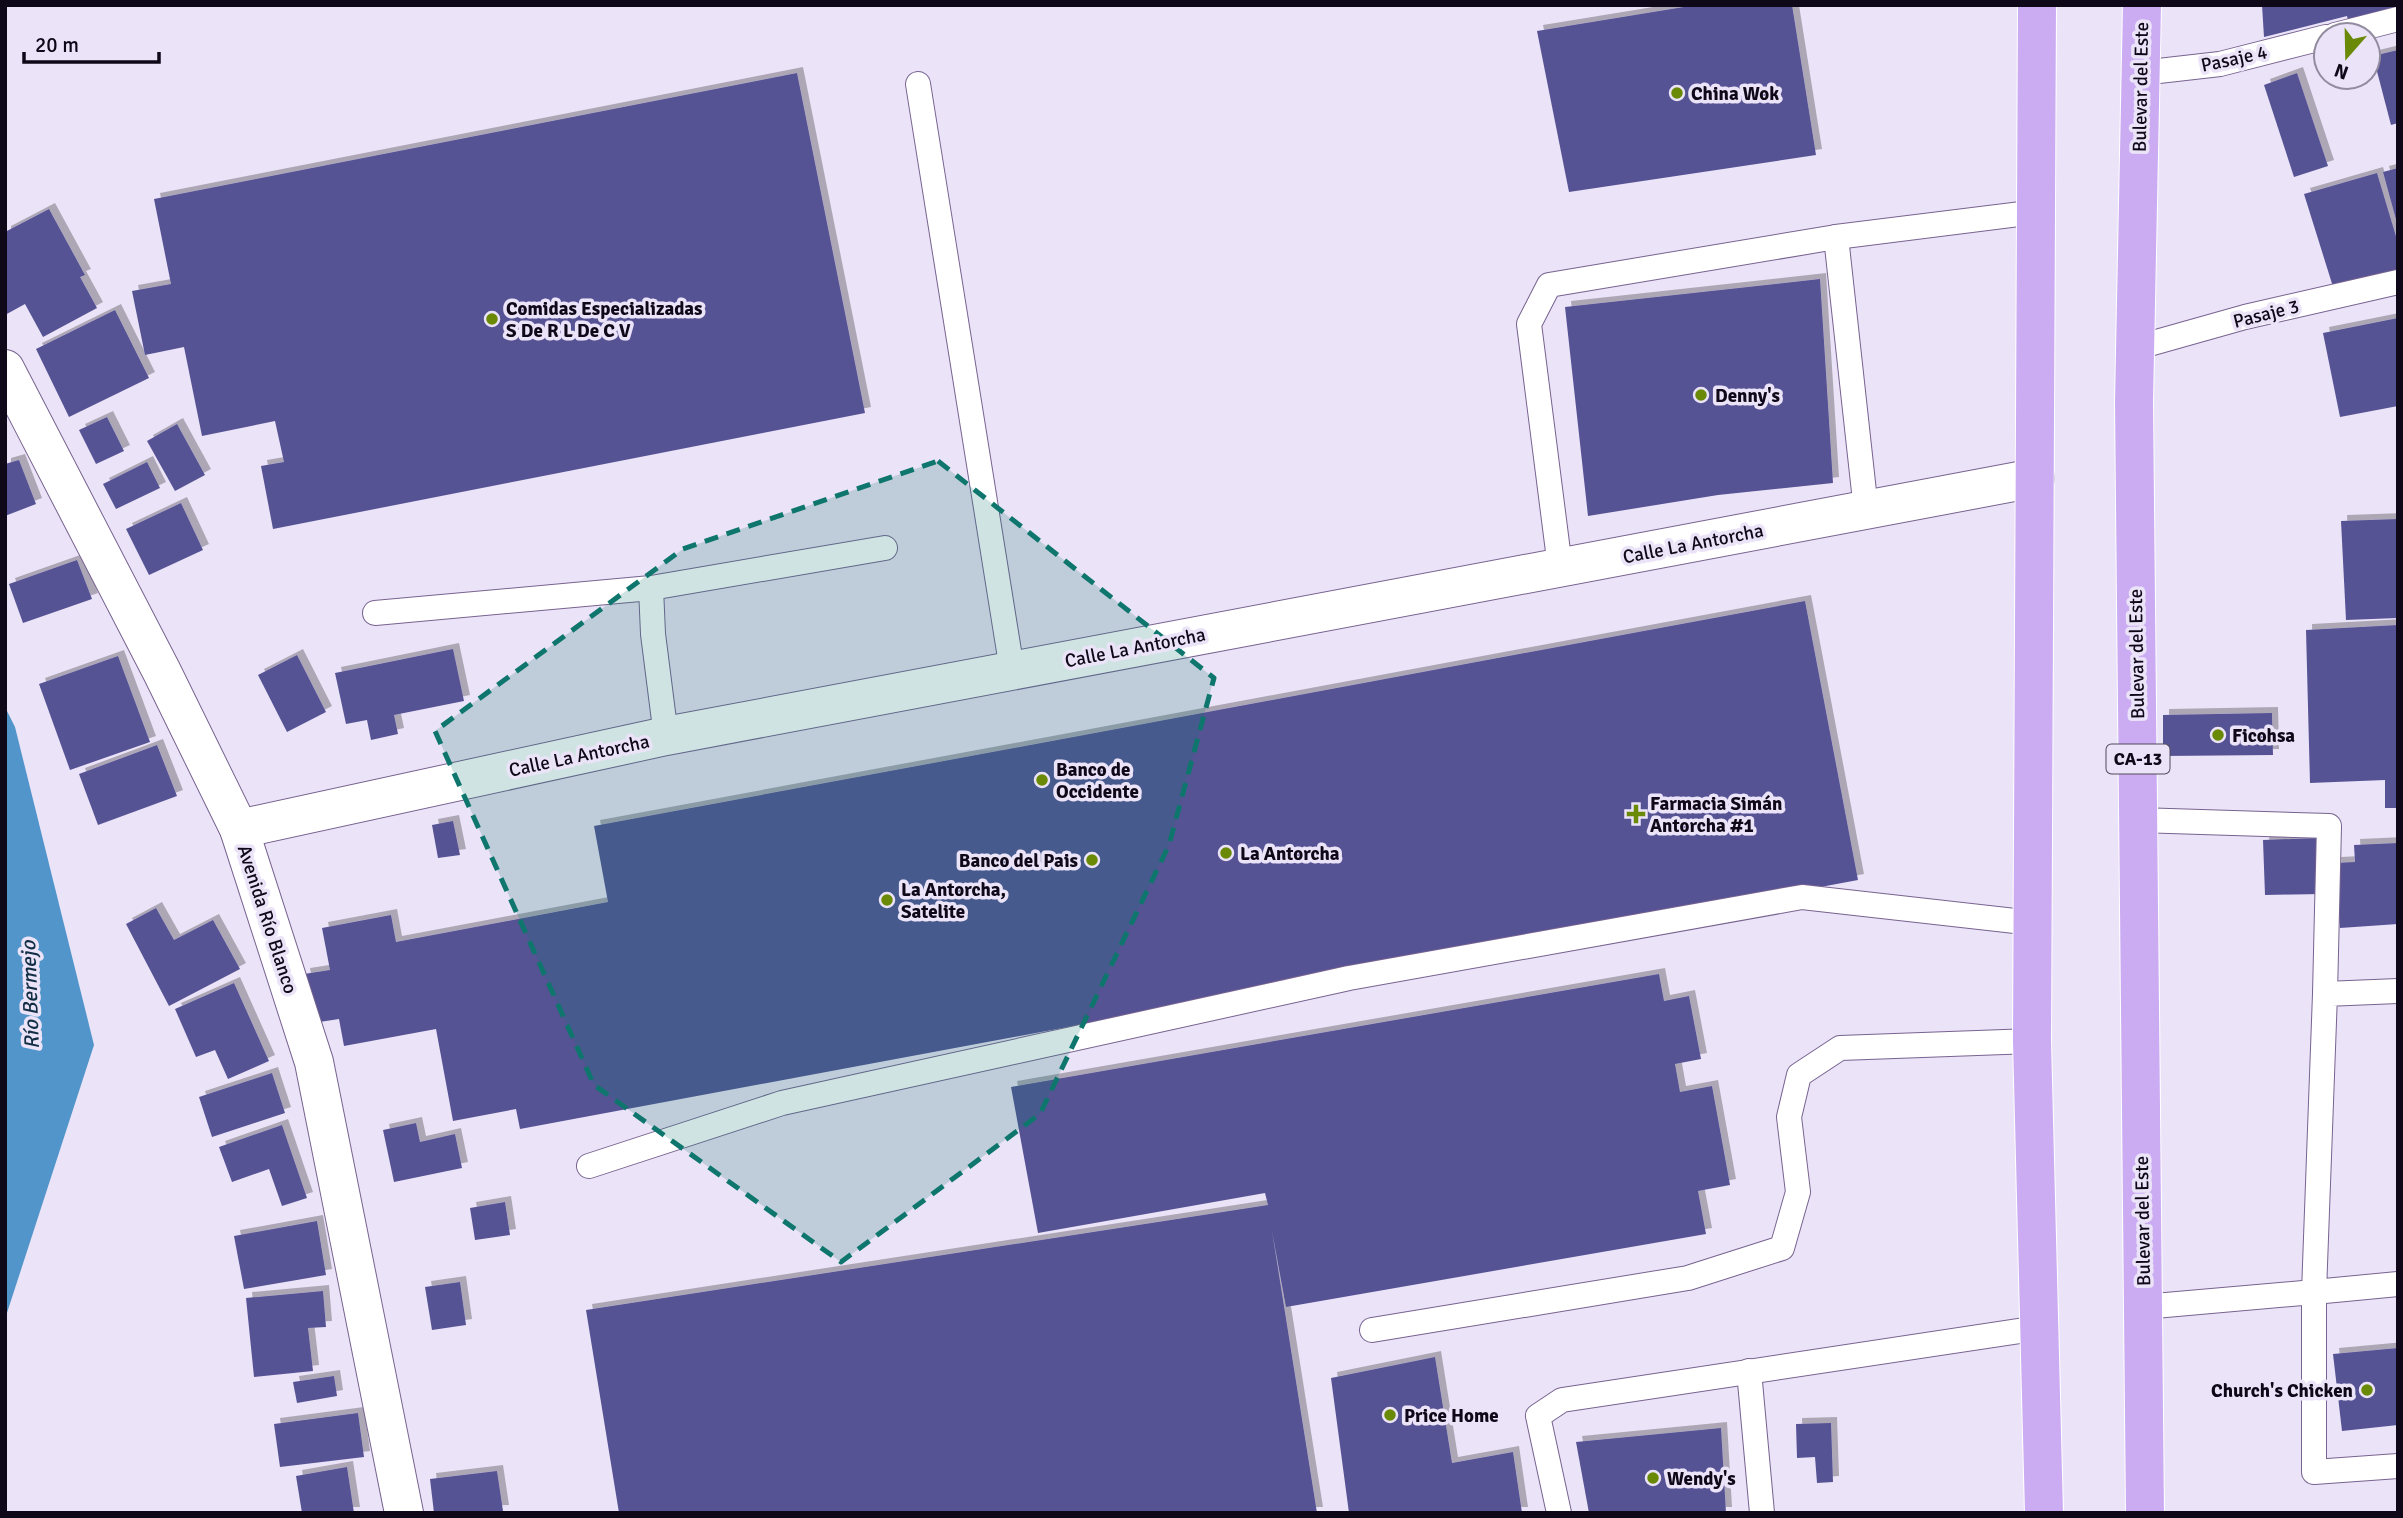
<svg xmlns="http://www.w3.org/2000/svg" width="2403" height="1518" viewBox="0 0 2403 1518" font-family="Signika,sans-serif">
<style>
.water{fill:#5195ca}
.building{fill:#565395;filter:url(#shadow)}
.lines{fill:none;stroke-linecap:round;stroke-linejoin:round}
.lane-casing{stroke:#776390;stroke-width:26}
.street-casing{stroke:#776390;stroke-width:40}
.highway-casing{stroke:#fff;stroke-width:40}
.lane{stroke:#fff;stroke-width:24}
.street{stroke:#fff;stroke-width:38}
.highway{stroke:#cbacf3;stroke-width:38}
.marked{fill:#0f766e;fill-opacity:0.2;stroke:#0f766e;stroke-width:5;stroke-dasharray:14 9;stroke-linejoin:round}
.poi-dot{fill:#6a8a07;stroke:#ebe3f7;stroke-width:2.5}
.labels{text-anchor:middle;stroke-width:7;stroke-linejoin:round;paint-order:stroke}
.shield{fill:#ebe3f7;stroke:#514a5b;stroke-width:2}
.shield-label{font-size:18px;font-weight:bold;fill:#0f0818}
.street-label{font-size:19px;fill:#0f0818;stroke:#ebe3f7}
.poi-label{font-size:19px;font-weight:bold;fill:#0f0818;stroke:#ebe3f7;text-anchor:start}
.water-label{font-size:21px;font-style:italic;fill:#112e45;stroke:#ebe3f7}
</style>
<defs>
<filter id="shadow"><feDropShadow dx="6" dy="-6" stdDeviation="0" flood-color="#0004"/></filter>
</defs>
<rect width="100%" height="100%" fill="#ebe3f7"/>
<!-- water -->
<path class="water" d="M5,707L15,727L94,1045L5,1319Z"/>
<!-- building -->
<g class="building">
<path d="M1696,5H1792L1816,155L1569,192L1537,31Z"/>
<path d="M2262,5H2398V10L2349,24L2347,16L2264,37Z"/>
<path d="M2398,50V123L2391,125L2373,56Z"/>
<path d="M797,73L865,413L273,529L261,466L284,462L275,421L202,436L184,347L145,355L132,291L171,284L154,199Z"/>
<path d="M2297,73L2328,166L2294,177L2264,85Z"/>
<path d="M2398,168V223H2397L2383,172Z"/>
<path d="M2377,173L2398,243V271L2334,290L2304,194Z"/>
<path d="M49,209L85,275L80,277L97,308L43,337L25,304L5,315V232Z"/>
<path d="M1820,279L1833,483L1718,495L1588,516L1565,307Z"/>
<path d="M115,310L149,378L69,417L36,349Z"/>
<path d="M2398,318V406L2340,417L2323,333Z"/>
<path d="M107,417L124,451L96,464L79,430Z"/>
<path d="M177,424L205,475L175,491L147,441Z"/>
<path d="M19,460L36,504L5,516V464Z"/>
<path d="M147,462L160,488L116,509L103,484Z"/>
<path d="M181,503L203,550L149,575L126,529Z"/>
<path d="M2398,519V618L2346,620L2341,521Z"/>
<path d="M77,560L92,599L23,623L9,584Z"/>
<path d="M1805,601L1858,880L520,1129L516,1109L453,1121L436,1029L344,1046L339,1019L313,1023L304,974L330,970L322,928L391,915L396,942L608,902L594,826Z"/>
<path d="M2398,625V808H2385V780L2310,783L2306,630Z"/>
<path d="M453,649L464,701L394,715L398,734L371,740L367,720L346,724L335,673Z"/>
<path d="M297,655L326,712L287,732L258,675Z"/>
<path d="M118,656L150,742L70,770L39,684Z"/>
<path d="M2272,713L2273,755L2163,756V715Z"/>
<path d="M157,745L177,796L98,825L79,774Z"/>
<path d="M453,821L460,855L438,858L432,825Z"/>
<path d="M2320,838L2322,894L2265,895L2263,840Z"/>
<path d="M2398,843V924L2340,928L2335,863L2355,862L2354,845Z"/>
<path d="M156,908L174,940L213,920L240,969L169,1006L126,924Z"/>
<path d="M1659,974L1664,1001L1689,996L1701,1059L1675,1064L1680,1092L1712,1086L1730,1185L1698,1191L1706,1234L1286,1307L1272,1231L1317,1513H619L586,1310L1268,1205L1265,1193L1038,1233L1011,1087Z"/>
<path d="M234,983L269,1061L228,1079L215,1050L196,1057L175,1009Z"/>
<path d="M272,1073L285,1113L212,1137L199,1097Z"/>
<path d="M416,1123L420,1142L455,1134L462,1168L394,1182L383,1130Z"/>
<path d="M282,1125L307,1198L282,1206L269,1169L232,1182L219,1147Z"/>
<path d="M505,1202L510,1235L475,1240L470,1208Z"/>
<path d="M317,1221L326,1275L244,1289L234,1236Z"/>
<path d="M460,1282L466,1325L432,1330L425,1287Z"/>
<path d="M323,1291L326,1327L308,1328L313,1371L254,1377L246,1298Z"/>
<path d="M2398,1348V1425L2342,1431L2333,1354Z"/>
<path d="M1435,1357L1452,1463L1513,1452L1522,1513H1349L1331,1378Z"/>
<path d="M334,1376L337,1396L297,1403L293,1382Z"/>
<path d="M358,1413L364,1457L280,1467L274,1424Z"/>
<path d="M1831,1423L1833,1482L1817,1483L1815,1457L1797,1458L1796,1424Z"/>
<path d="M1721,1428L1726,1513H1589L1576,1442Z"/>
<path d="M347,1467L354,1513H302L296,1476Z"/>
<path d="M497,1471L503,1511L434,1513L430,1479Z"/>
</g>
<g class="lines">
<defs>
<g id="lane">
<path d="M2335,35L2398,19"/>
<path d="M2141,73L2220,64L2326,37"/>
<path d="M918,84L1012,670"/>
<path d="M1836,237L1866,510"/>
<path d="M2135,348L2245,317L2398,282"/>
<path d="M1560,567L1529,324L1549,285L1836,237L2036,212"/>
<path d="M375,613L651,588"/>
<path d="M666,736L653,634L651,588L885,548"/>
<path d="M2138,820L2329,826L2325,994"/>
<path d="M2398,991L2325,994L2314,1292L2398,1284"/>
<path d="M589,1166L782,1103L1349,978L1802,897L2033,923"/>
<path d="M2143,1307L2314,1292V1472L2398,1466"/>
<path d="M1372,1330L1688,1278L1782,1248L1798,1192L1789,1117L1799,1075L1840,1048L2032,1041"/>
<path d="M1749,1371L1762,1513"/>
<path d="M1559,1513L1538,1416L1562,1400L2039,1328"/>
</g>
<g id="street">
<path d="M5,369L162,672L239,829L314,1062L404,1513"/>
<path d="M239,829L666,736L2035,478"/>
</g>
<g id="highway">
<path d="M2037,5L2032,1041L2044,1513"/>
<path d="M2142,5L2134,402L2145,1513"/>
</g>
</defs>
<!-- lane casing -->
<use href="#lane" class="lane-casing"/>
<!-- street casing -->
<use href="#street" class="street-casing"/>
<!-- highway casing -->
<use href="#highway" class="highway-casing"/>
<!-- lane -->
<use href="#lane" class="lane"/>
<!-- street -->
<use href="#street" class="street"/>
<!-- highway -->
<use href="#highway" class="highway"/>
</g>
<!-- marked area -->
<path class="marked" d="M938,461L1214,678L1169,845L1040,1114L841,1262L594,1085L435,731L683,549Z"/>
<!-- markers -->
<g class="poi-dot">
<circle cx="1677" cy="93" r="7"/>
<circle cx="492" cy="319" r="7"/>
<circle cx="1701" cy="395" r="7"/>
<circle cx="2218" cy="735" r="7"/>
<circle cx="1042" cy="780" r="7"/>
<path d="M1632.5 803.5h7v7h7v7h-7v7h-7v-7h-7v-7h7z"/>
<circle cx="1226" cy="853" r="7"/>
<circle cx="1092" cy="860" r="7"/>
<circle cx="887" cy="900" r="7"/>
<circle cx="2367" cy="1390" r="7"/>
<circle cx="1390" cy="1415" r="7"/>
<circle cx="1653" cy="1478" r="7"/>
</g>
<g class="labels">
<!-- shield labels -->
<rect class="shield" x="2106.5" y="744.5" width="63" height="29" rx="5"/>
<g class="shield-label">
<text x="2138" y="765">CA-13</text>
</g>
<!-- street labels -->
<g class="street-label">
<text transform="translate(2234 58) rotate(-12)" y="7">Pasaje 4</text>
<text transform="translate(2140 87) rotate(-89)" y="7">Bulevar del Este</text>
<text transform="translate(2266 313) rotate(-14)" y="7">Pasaje 3</text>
<text transform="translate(1693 543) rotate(-11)" y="7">Calle La Antorcha</text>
<text transform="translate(1135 647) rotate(-11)" y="7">Calle La Antorcha</text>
<text transform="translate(2136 654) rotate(-91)" y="7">Bulevar del Este</text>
<text transform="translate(579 755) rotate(-12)" y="7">Calle La Antorcha</text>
<text transform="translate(268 919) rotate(72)" y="7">Avenida Río Blanco</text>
<text transform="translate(2142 1221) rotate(-91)" y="7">Bulevar del Este</text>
</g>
<!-- poi labels -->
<g class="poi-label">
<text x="1691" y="100">China Wok</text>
<text x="506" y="315">Comidas Especializadas<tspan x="506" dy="22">S De R L De C V</tspan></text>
<text x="1715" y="402">Denny's</text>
<text x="2232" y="742">Ficohsa</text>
<text x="1056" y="776">Banco de<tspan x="1056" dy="22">Occidente</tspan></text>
<text x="1650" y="810">Farmacia Simán<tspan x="1650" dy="22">Antorcha #1</tspan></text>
<text x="1240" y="860">La Antorcha</text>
<text x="1078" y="867" text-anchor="end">Banco del Pais</text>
<text x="901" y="896">La Antorcha,<tspan x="901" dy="22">Satelite</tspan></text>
<text x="2353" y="1397" text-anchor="end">Church's Chicken</text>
<text x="1404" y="1422">Price Home</text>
<text x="1667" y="1485">Wendy's</text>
</g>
<!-- water labels -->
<g class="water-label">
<text transform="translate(30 995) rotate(-92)" y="7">Río Bermejo</text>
</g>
</g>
<!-- border -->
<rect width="2403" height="1518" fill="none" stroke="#0f0818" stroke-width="14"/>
<!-- north arrow -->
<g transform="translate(2347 56) rotate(200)"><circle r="33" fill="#ebe3f7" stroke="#938b9e" stroke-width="2"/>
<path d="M0-5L12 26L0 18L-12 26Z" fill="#6a8a07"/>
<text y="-10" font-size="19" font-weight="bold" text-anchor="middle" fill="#0f0818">N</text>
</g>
<!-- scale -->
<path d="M24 52v10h135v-10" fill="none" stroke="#0f0818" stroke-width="3.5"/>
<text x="35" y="52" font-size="21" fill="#0f0818" stroke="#ebe3f7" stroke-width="5" paint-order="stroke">20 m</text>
</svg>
